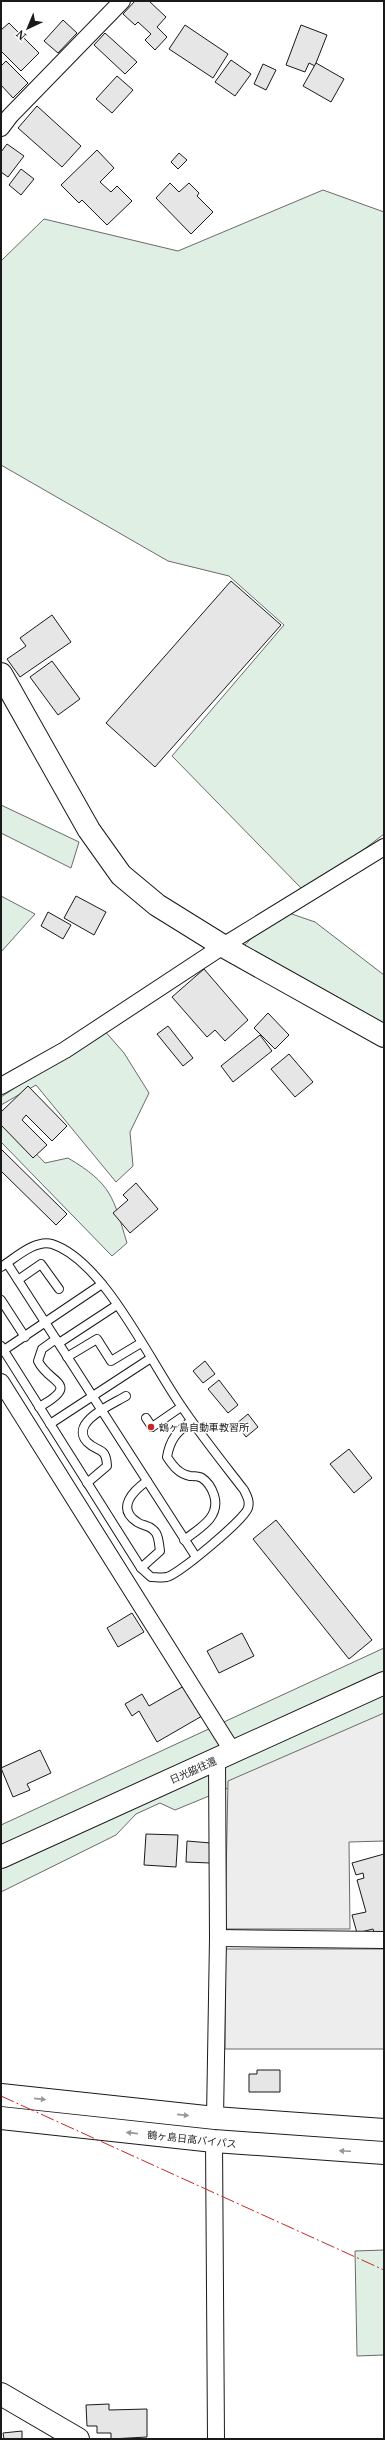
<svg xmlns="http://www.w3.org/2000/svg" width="385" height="2440" viewBox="0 0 385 2440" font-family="'Noto Serif','Noto Sans JP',serif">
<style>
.green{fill:#e0efe3;stroke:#6a6a6a}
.parking{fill:#ededed;stroke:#6a6a6a}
.building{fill:#e6e6e6;stroke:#1a1a1a}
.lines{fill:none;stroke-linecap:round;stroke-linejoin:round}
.lane-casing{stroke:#1a1a1a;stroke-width:10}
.street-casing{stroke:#1a1a1a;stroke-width:18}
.secondary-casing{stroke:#1a1a1a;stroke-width:24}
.highway-casing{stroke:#1a1a1a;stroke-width:24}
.lane{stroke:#fff;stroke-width:8}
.street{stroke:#fff;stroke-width:16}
.secondary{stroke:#fff;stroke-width:22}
.highway{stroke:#fff;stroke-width:22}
.power{stroke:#c62828;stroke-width:1;stroke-dasharray:14 3 2 3;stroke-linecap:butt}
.oneway{fill:#989898}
.poi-dot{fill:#c62828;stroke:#fff;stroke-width:1.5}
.labels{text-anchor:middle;stroke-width:3;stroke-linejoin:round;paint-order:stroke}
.poi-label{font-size:10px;fill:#1a1a1a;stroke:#fff;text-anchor:start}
.street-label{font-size:10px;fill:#1a1a1a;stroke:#fff}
</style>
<rect width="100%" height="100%" fill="#fff"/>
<!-- green -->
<g class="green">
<path d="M323,190L384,212V834L345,864L302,889L172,756L284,625L229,576L168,561L1,465V261L44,219L178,251Z"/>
<path d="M1,805L79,842L71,868L1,833Z"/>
<path d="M1,896L35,914L1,952Z"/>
<path d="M286,912L315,922L384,975V1025L243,947L264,925Z"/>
<path d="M103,1029L124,1053L149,1093L130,1132L133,1166L116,1182L36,1085L1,1105V1097Z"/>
<path d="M1,1117L45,1163L68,1158C112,1184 113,1197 127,1243L112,1256L1,1142Z"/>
<path d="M384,1648V1716L265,1773L175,1810L160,1803L136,1814L116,1835L1,1892V1825Z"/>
<path d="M384,2250V2355L357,2356L355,2251Z"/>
</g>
<!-- parking -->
<g class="parking">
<path d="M384,1713V1841L349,1842L350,1929H225L228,1781Z"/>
<rect x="225" y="1949" width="159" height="100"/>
</g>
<!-- building -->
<g class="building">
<path d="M135,1H149L166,17L157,27L167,37L155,50L145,40L151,34L138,22L135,25L123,14Z"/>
<path d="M63,20L77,33L58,53L44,41Z"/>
<path d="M9,23L39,53L21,71L1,51V30Z"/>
<path d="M185,25L228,54L213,78L169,49Z"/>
<path d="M301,25L327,35L316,63L315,66L309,63L305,72L286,65Z"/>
<path d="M105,33L137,62L125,74L94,45Z"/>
<path d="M231,60L251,74L235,96L215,82Z"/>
<path d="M6,61L28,83L13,98L1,85V66Z"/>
<path d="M316,63L344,79L331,102L303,86Z"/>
<path d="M263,64L276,70L266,90L254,84Z"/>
<path d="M117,76L133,90L112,113L96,99Z"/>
<path d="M37,106L81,146L62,167L18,128Z"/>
<path d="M7,144L24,156L8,177L1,172V152Z"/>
<path d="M97,150L114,168L100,182L111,192L117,186L132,201L107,225L82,200L79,203L61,185Z"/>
<path d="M179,153L187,160L178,169L171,162Z"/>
<path d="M21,169L34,179L21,195L9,185Z"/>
<path d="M170,183L179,192L189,183L199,193L197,196L213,212L191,234L156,198Z"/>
<path d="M231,581L281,625L155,767L106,723Z"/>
<path d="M52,615L71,642L20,677L7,659L26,646L20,638Z"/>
<path d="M52,661L80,699L58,715L30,677Z"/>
<path d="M76,896L106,912L94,935L64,918Z"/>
<path d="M48,912L71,925L63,939L41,926Z"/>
<path d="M204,969L248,1020L225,1041L215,1030L207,1037L172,997Z"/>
<path d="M268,1013L289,1035L275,1049L254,1028Z"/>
<path d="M168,1026L193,1058L183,1066L157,1034Z"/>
<path d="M260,1035L272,1051L233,1082L221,1066Z"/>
<path d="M289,1054L313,1082L295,1097L271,1069Z"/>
<path d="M28,1086L67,1126L52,1141L26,1115L22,1120L47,1145L33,1158L1,1125V1112Z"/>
<path d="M1,1149L67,1214L56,1225L1,1171Z"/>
<path d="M136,1183L158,1209L130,1233L113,1213L128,1200L123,1195Z"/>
<path d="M205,1361L215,1374L203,1383L193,1371Z"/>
<path d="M219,1380L238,1405L228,1413L208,1389Z"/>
<path d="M248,1414L258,1427L246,1437L236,1424Z"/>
<path d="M349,1449L372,1478L354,1493L330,1464Z"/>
<path d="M276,1520L372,1640L349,1659L253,1539Z"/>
<path d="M132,1613L144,1632L118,1647L107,1628Z"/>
<path d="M242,1633L254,1656L219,1673L207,1651Z"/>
<path d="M184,1686L202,1716L157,1742L139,1711L132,1716L125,1704L142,1694L149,1706Z"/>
<path d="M40,1750L51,1773L27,1784L30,1790L13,1797L1,1768Z"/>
<path d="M146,1834L178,1835L176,1867L144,1865Z"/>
<path d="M187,1841L211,1843L210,1863L186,1862Z"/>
<path d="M384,1854V1933L375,1935L373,1929L357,1933L352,1915L366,1912L357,1880L364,1878L363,1873L356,1875L352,1863Z"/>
<path d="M257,2070H280V2092H249V2074H257Z"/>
<path d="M109,2404V2410L147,2409V2437L111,2439V2433H97V2426H87L86,2405Z"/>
<path d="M22,2431V2439H4L3,2433Z"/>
</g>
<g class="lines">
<defs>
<g id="lane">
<path d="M7,1263L196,1557"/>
<path d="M1,1267C14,1259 35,1239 52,1244C105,1261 152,1366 184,1410C203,1438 224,1464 244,1490C247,1496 250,1501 248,1508C245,1519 179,1574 167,1577C162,1578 156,1577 151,1577L141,1568L1,1346"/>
<path d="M18,1280L41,1264L59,1289"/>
<path d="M1,1300L25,1337"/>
<path d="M59,1343L117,1305"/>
<path d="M4,1350L102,1284"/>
<path d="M67,1357L97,1339L111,1361L141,1343"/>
<path d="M39,1407C82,1383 49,1384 38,1361L42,1349L56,1339"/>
<path d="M146,1418L152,1427L181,1407"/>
<path d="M50,1424L151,1358"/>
<path d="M87,1483L107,1466C106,1446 98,1453 87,1442C69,1422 113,1404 126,1396"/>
<path d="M184,1540C200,1528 221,1517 214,1495C212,1489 208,1482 202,1478C199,1476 193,1476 190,1476C179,1474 173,1466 167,1457C170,1439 177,1432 191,1421"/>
<path d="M141,1568L160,1551C159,1545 159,1538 156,1533C150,1524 144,1527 137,1522C116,1508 133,1491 147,1481"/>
</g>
<g id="street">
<path d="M1,128L10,116L122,1"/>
<path d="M1,1086L65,1050L223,946L384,847"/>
<path d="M1,1382L233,1752"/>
<path d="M218,1938L384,1940"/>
<path d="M215,2118L218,1938L217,1759"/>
<path d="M214,2141L216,2439"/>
</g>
<g id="secondary">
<path d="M1,674L89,830L121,875L157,905L223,946L384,1036"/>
<path d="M1,2394L78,2439"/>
</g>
<g id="highway">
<path d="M1,1857L384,1683"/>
<path d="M1,2095L215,2118L384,2130"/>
<path d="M1,2118L214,2141L384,2153"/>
</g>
</defs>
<!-- lane casing -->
<use href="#lane" class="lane-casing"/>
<!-- street casing -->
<use href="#street" class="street-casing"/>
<!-- secondary casing -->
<use href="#secondary" class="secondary-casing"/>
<!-- highway casing -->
<use href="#highway" class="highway-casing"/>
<!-- lane -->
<use href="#lane" class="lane"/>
<!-- street -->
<use href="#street" class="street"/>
<!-- secondary -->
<use href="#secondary" class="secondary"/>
<!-- highway -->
<use href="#highway" class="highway"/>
<!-- power -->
<path class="power" d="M1,2096L384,2270"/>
</g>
<!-- one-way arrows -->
<defs><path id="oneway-solid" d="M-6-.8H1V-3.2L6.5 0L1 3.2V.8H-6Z"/></defs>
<g class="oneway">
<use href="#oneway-solid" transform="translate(40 2099) rotate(6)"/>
<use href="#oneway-solid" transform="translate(183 2115) rotate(6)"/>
<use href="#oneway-solid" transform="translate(132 2133) rotate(-174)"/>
<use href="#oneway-solid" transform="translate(345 2151) rotate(-177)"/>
</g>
<!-- markers -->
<circle class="poi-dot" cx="151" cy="1427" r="4"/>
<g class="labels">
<!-- poi labels -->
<g class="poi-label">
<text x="159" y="1431">鶴ヶ島自動車教習所</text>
</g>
<!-- street labels -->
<g class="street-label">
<text transform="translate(193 1770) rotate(-24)" y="4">日光脇往還</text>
<text transform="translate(192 2139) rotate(6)" y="4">鶴ヶ島日高バイパス</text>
</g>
</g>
<!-- border -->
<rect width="385" height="2440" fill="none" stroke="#1a1a1a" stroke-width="4"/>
<!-- north arrow -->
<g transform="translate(28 28) rotate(224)" stroke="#ffffff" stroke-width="3" paint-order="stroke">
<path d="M0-3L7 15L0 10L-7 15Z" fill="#1a1a1a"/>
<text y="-6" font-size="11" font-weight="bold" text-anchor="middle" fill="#1a1a1a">N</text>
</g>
</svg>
